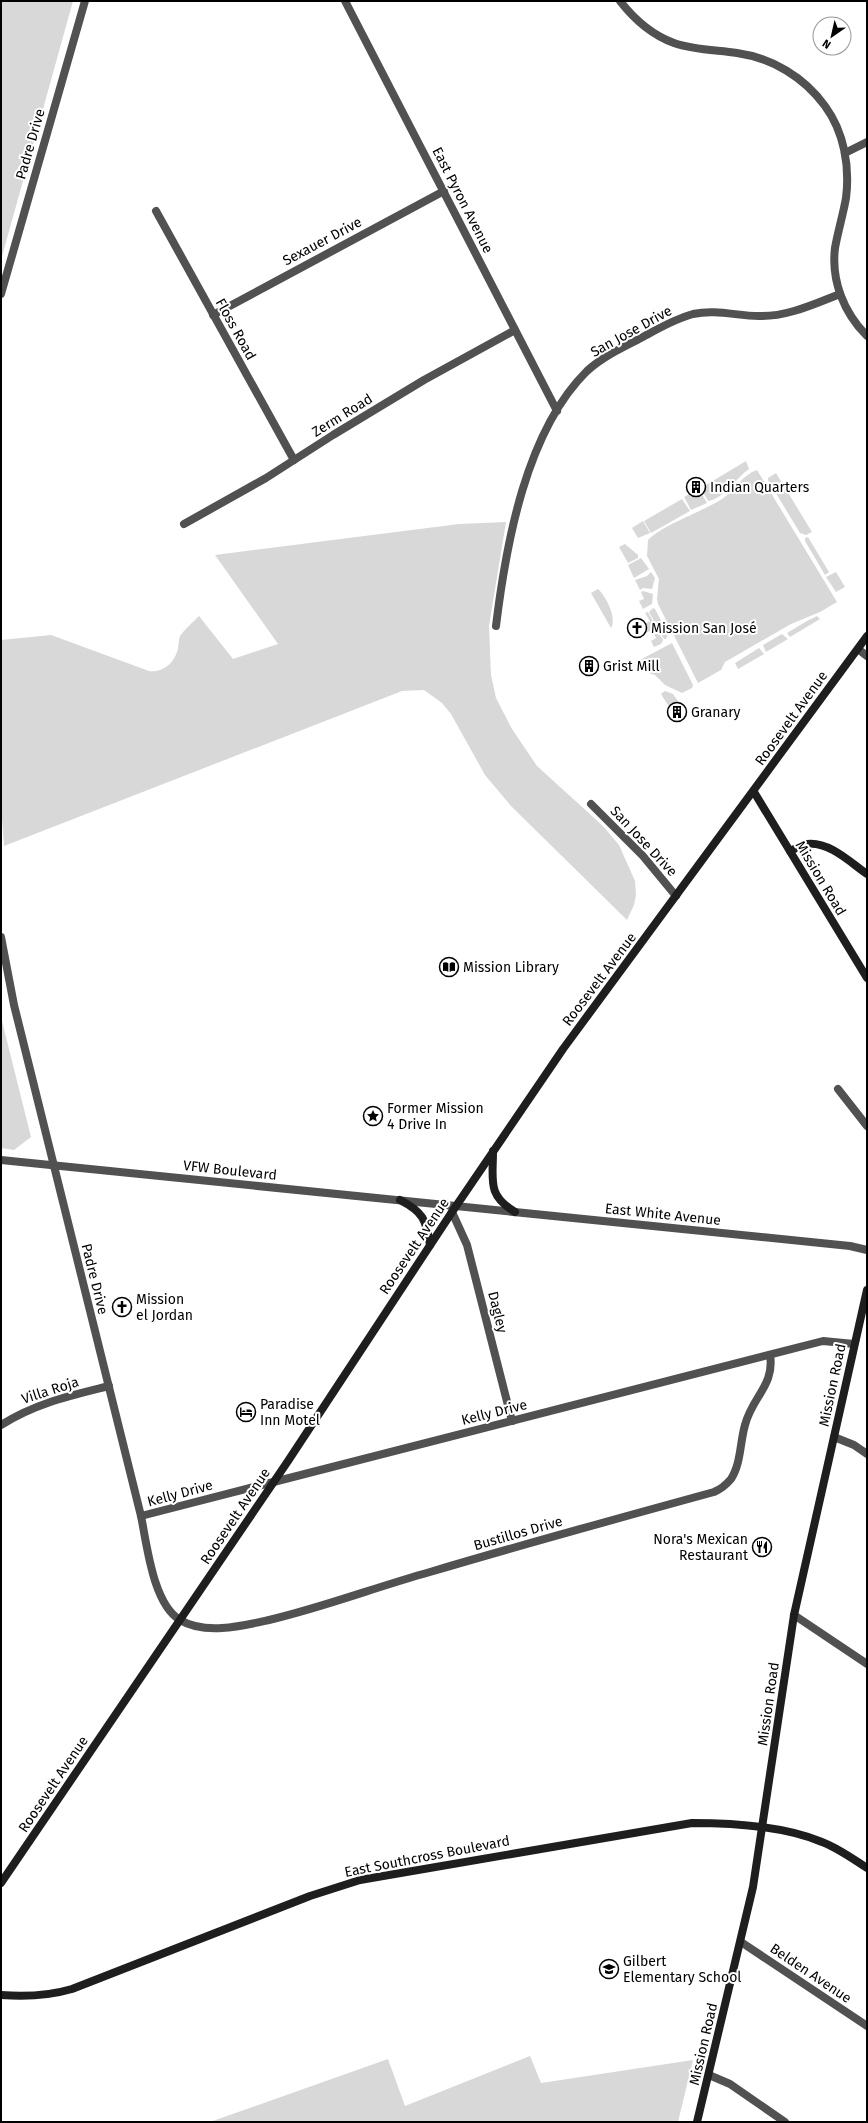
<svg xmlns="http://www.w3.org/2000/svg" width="868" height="2123" viewBox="0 0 868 2123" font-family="'Fira Sans',sans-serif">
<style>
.green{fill:#d8d8d8}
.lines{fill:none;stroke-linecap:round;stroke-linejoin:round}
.street{stroke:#515151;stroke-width:8}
.secondary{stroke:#1e1e1e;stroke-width:8}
.labels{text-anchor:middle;stroke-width:4;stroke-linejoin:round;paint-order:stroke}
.street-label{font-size:14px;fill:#000;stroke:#fff}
.poi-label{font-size:14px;fill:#000;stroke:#fff;text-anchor:start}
</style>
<rect width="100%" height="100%" fill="#fff"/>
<!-- green -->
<g class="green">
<path d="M1,1H73L1,260Z"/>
<path d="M746,461L749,469C736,478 725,498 708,501L701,488Z"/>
<path d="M757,470L837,602L820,612L791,624L725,662L721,670L698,683L658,604L657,599L659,579L647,556L648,540C664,524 702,512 722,499C735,490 742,475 757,470Z"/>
<path d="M776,473L812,532L806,535L800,533L768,480V478Z"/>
<path d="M699,489L707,503L691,510L684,497Z"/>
<path d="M682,499L690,511L651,533L644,521Z"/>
<path d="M643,521L650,533L638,538L632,528Z"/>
<path d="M506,522L489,626L491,675L496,698L512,729L537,766L603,826L619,845L635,881L636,895L634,905L627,920L511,806L485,775L451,714L442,703L424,690L402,691L4,846L1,804V640L51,635L149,671C162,673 173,664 177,652C179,647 178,641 180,636C185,629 193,622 199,616L233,659L278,644L215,555L459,524Z"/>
<path d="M808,537L829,572L825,575L805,541V538Z"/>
<path d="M625,544L638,555V558L628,563L619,547Z"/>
<path d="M641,558L649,569L634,578L628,565Z"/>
<path d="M651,572L655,578L652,589L643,588L640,590L635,580L647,576Z"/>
<path d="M836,572L845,587L836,592L826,577Z"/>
<path d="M598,589C606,596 617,618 611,628L591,593Z"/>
<path d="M643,591L653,594L652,604L643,609L639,601L644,599L641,592Z"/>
<path d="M653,608L655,609L668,634L666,639H664L649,612Z"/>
<path d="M648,612L655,625L651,631L647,632L643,625L650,621L645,613Z"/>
<path d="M817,616L820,619L790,637L787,633L807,621Z"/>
<path d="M657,631L663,640L661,644L654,647L651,641L656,638L653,632Z"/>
<path d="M782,634L788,639L766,652L763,645Z"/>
<path d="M672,643L693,685L692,688L682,693L665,685L655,675L642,671L636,662Z"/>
<path d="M759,648L764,654L738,669L735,663Z"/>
<path d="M665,691L673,694L680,704L671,710L661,694Z"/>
<path d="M1,1017L31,1137L14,1150L1,1148Z"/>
<path d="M530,2056L541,2083L693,2060L678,2122H210L388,2059L405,2106Z"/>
</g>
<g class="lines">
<!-- street -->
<g class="street">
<path d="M345,1L557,411"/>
<path d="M620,1C634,19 652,35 674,43C694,50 716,50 737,53C772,58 804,77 825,106C844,132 850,166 846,198C843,215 838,231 835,248C831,281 844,313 867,336"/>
<path d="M845,153L867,142"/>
<path d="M156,211L294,460"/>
<path d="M1,294L85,1"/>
<path d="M213,315L444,191"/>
<path d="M184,524L266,478L333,435L424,380L515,330"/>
<path d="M496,626C506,544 526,431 587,371C602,357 623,347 641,338C658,329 674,319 693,314C716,309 737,316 759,316C787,317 814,304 840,294"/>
<path d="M858,649L867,656"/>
<path d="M591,804L643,856L676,896"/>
<path d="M1,937L14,1005L141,1516C147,1545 153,1604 180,1620C205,1635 242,1626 269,1620C324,1607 376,1587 430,1572C524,1544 619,1518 714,1492C721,1489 726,1485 731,1479C741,1464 740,1442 745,1425C752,1397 775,1385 770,1355"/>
<path d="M838,1089L867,1126"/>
<path d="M1,1160L850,1246L867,1250"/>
<path d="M452,1212L467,1245L512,1421"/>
<path d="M1,1425C36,1403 69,1396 109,1386"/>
<path d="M834,1437L854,1445L867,1454"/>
<path d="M141,1516L823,1341L854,1344"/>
<path d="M794,1615L867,1664"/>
<path d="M741,1942L867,2026"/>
<path d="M709,2075L730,2084L785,2122"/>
</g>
<!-- secondary -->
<g class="secondary">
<path d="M754,792L867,978"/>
<path d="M790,851C795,849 802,845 807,844C829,841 851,863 867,874"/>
<path d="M493,1151C493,1181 487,1195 515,1212"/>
<path d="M400,1200C423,1212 426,1219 430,1245"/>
<path d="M1,1883L288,1461L452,1212L563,1049L867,636"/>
<path d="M1,1995C26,1997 48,1996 72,1989L310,1896L360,1880L692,1823C733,1823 784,1826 822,1842C838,1848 853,1859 867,1868"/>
<path d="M697,2122L753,1887L794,1615L867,1290"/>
</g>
</g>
<!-- icons -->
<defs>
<symbol id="building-ring" viewBox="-11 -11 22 22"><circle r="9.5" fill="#fff" stroke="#000" stroke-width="1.5"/><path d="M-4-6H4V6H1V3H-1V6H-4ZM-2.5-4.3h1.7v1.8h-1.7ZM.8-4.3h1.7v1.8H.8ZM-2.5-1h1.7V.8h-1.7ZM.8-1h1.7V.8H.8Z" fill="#000"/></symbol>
<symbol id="church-ring" viewBox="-11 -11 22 22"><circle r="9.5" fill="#fff" stroke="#000" stroke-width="1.5"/><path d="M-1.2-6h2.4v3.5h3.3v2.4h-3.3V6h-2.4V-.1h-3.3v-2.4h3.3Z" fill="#000"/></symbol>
<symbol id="library-ring" viewBox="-11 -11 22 22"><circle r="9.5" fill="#fff" stroke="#000" stroke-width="1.5"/><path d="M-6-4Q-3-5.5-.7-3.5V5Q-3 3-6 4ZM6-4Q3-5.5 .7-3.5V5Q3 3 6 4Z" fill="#000"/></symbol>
<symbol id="sight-ring" viewBox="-11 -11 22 22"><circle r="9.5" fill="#fff" stroke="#000" stroke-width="1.5"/><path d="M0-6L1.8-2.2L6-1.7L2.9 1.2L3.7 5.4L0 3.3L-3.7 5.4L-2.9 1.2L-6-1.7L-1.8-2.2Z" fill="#000"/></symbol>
<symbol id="hotel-ring" viewBox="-11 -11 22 22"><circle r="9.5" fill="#fff" stroke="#000" stroke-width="1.5"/><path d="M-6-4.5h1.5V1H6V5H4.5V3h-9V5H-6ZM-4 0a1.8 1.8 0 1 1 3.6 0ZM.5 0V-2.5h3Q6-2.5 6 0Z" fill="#000"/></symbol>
<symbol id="restaurant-ring" viewBox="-11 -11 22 22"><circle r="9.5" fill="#fff" stroke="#000" stroke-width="1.5"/><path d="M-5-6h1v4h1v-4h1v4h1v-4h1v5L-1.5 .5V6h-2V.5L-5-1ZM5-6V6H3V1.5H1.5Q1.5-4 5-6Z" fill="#000"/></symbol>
<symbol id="school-ring" viewBox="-11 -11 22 22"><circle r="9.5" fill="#fff" stroke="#000" stroke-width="1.5"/><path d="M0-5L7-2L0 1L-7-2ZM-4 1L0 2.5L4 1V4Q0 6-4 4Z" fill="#000"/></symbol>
</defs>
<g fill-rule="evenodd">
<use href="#building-ring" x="685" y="476" width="22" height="22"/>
<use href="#church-ring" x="626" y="617" width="22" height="22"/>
<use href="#building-ring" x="578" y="655" width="22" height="22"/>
<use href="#building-ring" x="666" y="701" width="22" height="22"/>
<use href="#library-ring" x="438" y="956" width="22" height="22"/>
<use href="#sight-ring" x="362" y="1105" width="22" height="22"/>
<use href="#church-ring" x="111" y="1296" width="22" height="22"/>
<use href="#hotel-ring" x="235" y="1401" width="22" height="22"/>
<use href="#restaurant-ring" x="751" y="1536" width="22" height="22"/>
<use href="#school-ring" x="598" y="1958" width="22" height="22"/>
</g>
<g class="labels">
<!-- street labels -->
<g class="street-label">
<text transform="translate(30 144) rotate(-74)" y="5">Padre Drive</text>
<text transform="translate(463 200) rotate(63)" y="5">East Pyron Avenue</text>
<text transform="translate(322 241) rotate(-28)" y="5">Sexauer Drive</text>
<text transform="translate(236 329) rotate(61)" y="5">Floss Road</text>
<text transform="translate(631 331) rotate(-29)" y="5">San Jose Drive</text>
<text transform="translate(342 415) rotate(-32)" y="5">Zerm Road</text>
<text transform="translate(791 718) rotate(-54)" y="5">Roosevelt Avenue</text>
<text transform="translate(644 841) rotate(47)" y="5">San Jose Drive</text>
<text transform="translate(821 878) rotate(59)" y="5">Mission Road</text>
<text transform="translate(599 979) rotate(-53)" y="5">Roosevelt Avenue</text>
<text transform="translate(230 1170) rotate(6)" y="5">VFW Boulevard</text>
<text transform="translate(663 1214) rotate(6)" y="5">East White Avenue</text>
<text transform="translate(414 1246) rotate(-56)" y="5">Roosevelt Avenue</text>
<text transform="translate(95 1279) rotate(76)" y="5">Padre Drive</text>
<text transform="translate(498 1312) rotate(76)" y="5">Dagley</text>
<text transform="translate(832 1385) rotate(-78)" y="5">Mission Road</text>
<text transform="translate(50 1390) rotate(-18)" y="5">Villa Roja</text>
<text transform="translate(494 1412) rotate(-14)" y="5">Kelly Drive</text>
<text transform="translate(180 1493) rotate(-15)" y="5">Kelly Drive</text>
<text transform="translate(235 1516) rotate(-56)" y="5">Roosevelt Avenue</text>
<text transform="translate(518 1533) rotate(-16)" y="5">Bustillos Drive</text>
<text transform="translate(768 1704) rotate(-82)" y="5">Mission Road</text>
<text transform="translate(53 1784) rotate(-56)" y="5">Roosevelt Avenue</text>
<text transform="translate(427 1856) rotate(-11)" y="5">East Southcross Boulevard</text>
<text transform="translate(811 1973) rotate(34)" y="5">Belden Avenue</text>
<text transform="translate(703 2044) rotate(-77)" y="5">Mission Road</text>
</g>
<!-- poi labels -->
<g class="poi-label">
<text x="710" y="492">Indian Quarters</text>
<text x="651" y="633">Mission San José</text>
<text x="603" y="671">Grist Mill</text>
<text x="691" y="717">Granary</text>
<text x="463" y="972">Mission Library</text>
<text x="387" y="1113">Former Mission<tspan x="387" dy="16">4 Drive In</tspan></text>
<text x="136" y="1304">Mission<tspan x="136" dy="16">el Jordan</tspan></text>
<text x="260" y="1409">Paradise<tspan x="260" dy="16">Inn Motel</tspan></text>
<text x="748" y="1544" text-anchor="end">Nora's Mexican<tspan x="748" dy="16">Restaurant</tspan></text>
<text x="623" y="1966">Gilbert<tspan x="623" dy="16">Elementary School</tspan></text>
</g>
</g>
<!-- border -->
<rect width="868" height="2123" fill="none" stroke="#000000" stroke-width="4"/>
<!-- north arrow -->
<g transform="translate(832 36) rotate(214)"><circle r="19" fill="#ffffff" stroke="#999999"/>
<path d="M0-3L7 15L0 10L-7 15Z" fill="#000000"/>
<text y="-6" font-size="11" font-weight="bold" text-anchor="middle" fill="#000000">N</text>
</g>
</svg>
